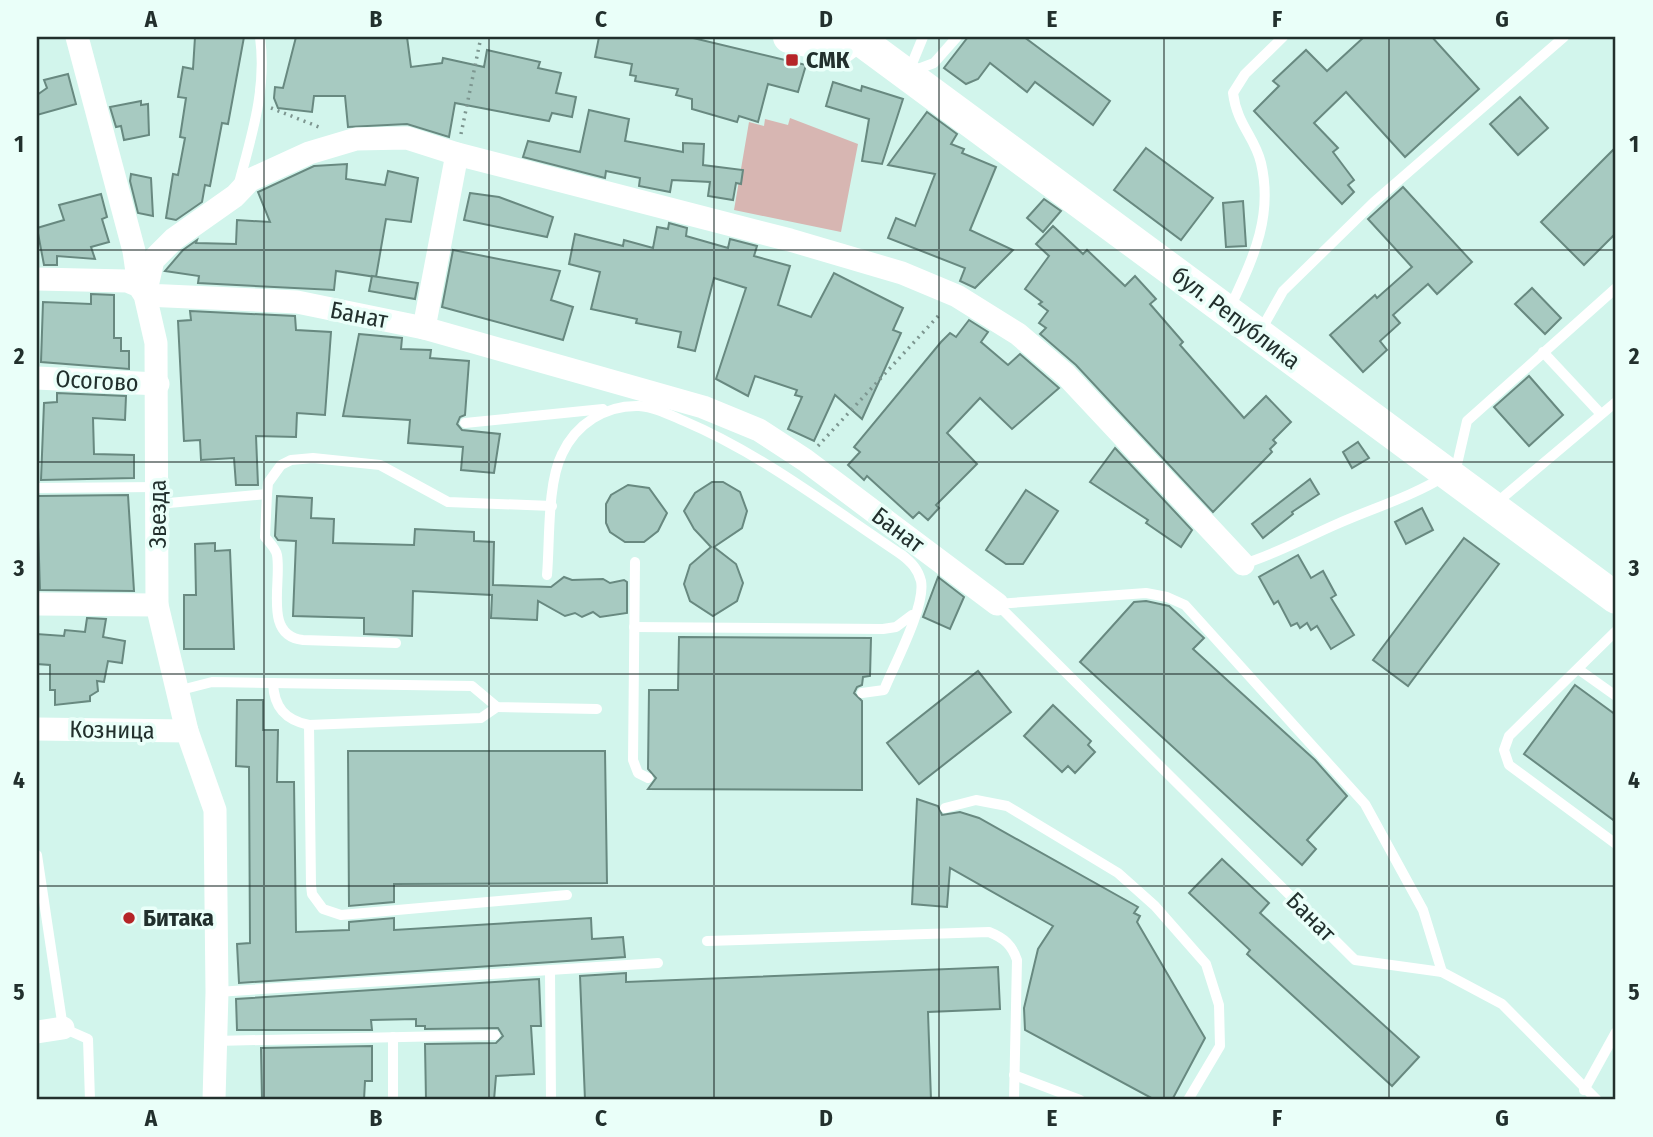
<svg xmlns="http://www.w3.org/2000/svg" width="1653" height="1137" viewBox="0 0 1653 1137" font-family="'Fira Sans Condensed',sans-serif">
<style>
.green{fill:#d7b6b2}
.building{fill:#a7cac1;stroke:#688980;stroke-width:2}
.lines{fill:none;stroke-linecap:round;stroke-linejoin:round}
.path{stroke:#7d9690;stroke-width:3.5;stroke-dasharray:2 5;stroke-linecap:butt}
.lane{stroke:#fff;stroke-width:10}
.street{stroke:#fff;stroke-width:23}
.secondary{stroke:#fff;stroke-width:32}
.grid{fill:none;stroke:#22302d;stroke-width:2;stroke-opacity:0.55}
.poi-dot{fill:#b52528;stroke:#eafff9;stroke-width:2.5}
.labels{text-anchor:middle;stroke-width:7;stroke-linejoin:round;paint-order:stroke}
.poi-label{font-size:24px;font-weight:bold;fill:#22302d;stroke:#eafff9;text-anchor:start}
.street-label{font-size:24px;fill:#22302d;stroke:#eafff9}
.neatline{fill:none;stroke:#22302d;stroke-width:2.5}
.grid-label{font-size:23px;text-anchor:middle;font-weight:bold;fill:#22302d}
</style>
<rect width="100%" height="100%" fill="#d2f5ec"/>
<!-- green -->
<path class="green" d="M790,118L858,144L841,232L734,210L749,122L764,126L765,119L788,125Z"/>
<!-- building -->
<g class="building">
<path d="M195,37H244L228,124L222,123L210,186L205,185L202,202L176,220L166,218L173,174L178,175L185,138L180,137L186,98L178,97L183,67L193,69Z"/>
<path d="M296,37H407L411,67L442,63L443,58L484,67L487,50L540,62L538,68L561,73L556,93L576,97L572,117L552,113L549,121L455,103L449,137L407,124L348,127L345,96H314L312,112L278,108L274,98L275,87L283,88Z"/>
<path d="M599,37H689L806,65L798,92L768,84L758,122L739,116L737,122L692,109V99L676,95L678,89L635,81L636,76L630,75L632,64L595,57Z"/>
<path d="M968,37H1024L1110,101L1093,125L1035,82L1027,92L990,63L978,79L966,84L944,68Z"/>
<path d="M1364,37H1432L1479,89L1405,157L1346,92L1314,123L1338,148L1333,152L1354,180L1348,185L1354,192L1342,204L1254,111L1279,86L1273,81L1306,50L1327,71Z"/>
<path d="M68,74L76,104L37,115V95L47,88L44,80Z"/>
<path d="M833,82L861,91L862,86L903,99L882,164L862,161L869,119L826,106Z"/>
<path d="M1520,97L1548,128L1518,155L1490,124Z"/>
<path d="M141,101V105L148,104L149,135L124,140L121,126L116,127L110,107Z"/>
<path d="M589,110L629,119L625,141L683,152V143L704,144L703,165L743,170L741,184L736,183L733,200L708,196L710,182L672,180L670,192L639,186L640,178L606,171L605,178L523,157L528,141L580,152Z"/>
<path d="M927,112L957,134L951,144L964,149L962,153L996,167L970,230L1013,250L975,288L960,281L965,268L888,238L896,218L915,226L935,174L888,165Z"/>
<path d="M1616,147V233L1584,265L1541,222Z"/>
<path d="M1146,148L1213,198L1181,240L1114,190Z"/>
<path d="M347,164L346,179L385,185L388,171L418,178L411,222L386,219L376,277L336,271L334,290L198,283L199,276L165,271L183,250L197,240L196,243L236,244L237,220L270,222L258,192L314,166Z"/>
<path d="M131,174L151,178L153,216L138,213L130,181Z"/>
<path d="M1403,187L1472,262L1437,294L1428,284L1393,315L1400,323L1380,341L1387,350L1363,372L1330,335L1375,295L1377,298L1412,267L1368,219Z"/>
<path d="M470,193L499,197L553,217L547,237L464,220Z"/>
<path d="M101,194L107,217L102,219L109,242L91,247L95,259L57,256V265H44L37,228L64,220L59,205Z"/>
<path d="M1044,199L1061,211L1043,232L1027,218Z"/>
<path d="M1243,201L1246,246L1226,247L1223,203Z"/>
<path d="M669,223L687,228L686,236L728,248L730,239L757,246L754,256L790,266L778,305L811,317L834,273L903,308L893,330L901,333L862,419L835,395L814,441L788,429L802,397L795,395L797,390L755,376L748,396L716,379L746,288L714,278L695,351L678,347L681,332L636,323L637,319L591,309L600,272L569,264L575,234L623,246L624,240L653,248L657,227L668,229Z"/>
<path d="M1053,226L1083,254L1087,250L1125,286L1135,276L1156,299L1150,304L1183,342L1180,345L1244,418L1266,396L1291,422L1273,440L1276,443L1270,449L1272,452L1213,512L1076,365L1040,334L1046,328L1039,323L1048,311L1039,304L1042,302L1025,289L1049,256L1036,244Z"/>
<path d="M453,250L560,271L551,300L573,307L563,340L442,307Z"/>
<path d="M372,276L418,283L415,299L369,291Z"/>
<path d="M1532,288L1561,318L1545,334L1515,304Z"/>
<path d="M91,294L114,295V338H121V351H129V369L41,362L43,302L91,304Z"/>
<path d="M190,311L295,316L296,330L331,332L325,415L297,413L296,437L256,436L258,485H236L234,458L201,460L200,440L184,441L178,321L191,320Z"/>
<path d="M969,320L988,332L981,342L1008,365L1020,354L1059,388L1012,429L980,398L947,433L977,464L936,505L939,508L928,520L919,512L913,518L867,476L864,480L848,465L860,452L854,447L941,342L950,333L956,337Z"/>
<path d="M359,334L402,338L401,349L431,350L430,358L469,361L465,415L460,417L457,424L462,430L500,434L494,473L461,470L463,447L408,443L410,420L343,416Z"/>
<path d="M1529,376L1563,415L1529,446L1494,407Z"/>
<path d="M57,393L126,396L125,420L93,418L94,454L134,455V478L41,480L44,403L57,402Z"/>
<path d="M1358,442L1369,458L1352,468L1343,452Z"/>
<path d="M1115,448L1192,530L1181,547L1146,523L1148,520L1090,482Z"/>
<path d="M1310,479L1319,494L1292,512L1293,514L1263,538L1252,524Z"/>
<path d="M712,482H723L740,492L747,511L742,528L714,547L736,564L743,583L737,601L713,616L690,601L684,584L690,565L711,547L694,529L684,511L695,493Z"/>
<path d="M628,485L649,488L667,513L658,531L644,542H625L610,532L606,523V504L611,495Z"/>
<path d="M1026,490L1058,511L1023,564H1006L986,550Z"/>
<path d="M128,495L134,591L40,590L37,496Z"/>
<path d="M277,496L312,498L311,518L334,519L333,543L414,545L415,529L474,532V541L494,542L493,585L551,587L564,577L572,580L603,579L610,583L624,580L627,582V613L600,617L593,612L582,617L575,613L565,616L538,601L537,620L491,618L492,595L413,591L412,636L364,634V618L293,616L296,541L278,540L275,536Z"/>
<path d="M1422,508L1433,530L1406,544L1395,522Z"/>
<path d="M1464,538L1499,564L1408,686L1373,660Z"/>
<path d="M215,543V551L230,550L234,649H184V595H196L195,544Z"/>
<path d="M1298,555L1311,578L1323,571L1336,595L1331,598L1354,635L1331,649L1317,626L1311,630L1307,623L1300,628L1297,623L1291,626L1278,601L1274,604L1259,577Z"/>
<path d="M938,577L964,597L950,629L923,617Z"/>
<path d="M1146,601L1169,606L1204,638L1193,649L1315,760L1347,796L1307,840L1316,849L1302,865L1080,662L1134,602Z"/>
<path d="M87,618L106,619L103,637L125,641L122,663L108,661L104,682L97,681L98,691L90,696V701L55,705V690H50V665L37,664V634L64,636L65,630L85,632Z"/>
<path d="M679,637L871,638L870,676L863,677L862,685L857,687L854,693L862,701V790L648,789L656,778L648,769L649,690H678Z"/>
<path d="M978,671L1011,712L919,784L887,743Z"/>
<path d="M1575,685L1616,715V822L1524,754Z"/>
<path d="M237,700H263V730H278L277,782H294L296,932L349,930V922L394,918V930L591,918L592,939L623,937L625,957L239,983L237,944L250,943L249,767L236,766Z"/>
<path d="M1053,705L1091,741L1088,745L1095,752L1075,773L1068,766L1062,772L1024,736Z"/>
<path d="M348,751H605L607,883L394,884V902L349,906Z"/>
<path d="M917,799L938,806L942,815L960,812L979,818L1138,907L1134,913L1140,916L1137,922L1205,1038L1172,1100H1155L1025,1030L1024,1008L1038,949L1053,926L950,868L947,907L912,904Z"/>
<path d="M1222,859L1269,903L1260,913L1419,1057L1392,1086L1247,954L1250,950L1189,893Z"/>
<path d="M998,967L1000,1009L928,1012L931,1100H585L580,976L626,973V982Z"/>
<path d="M539,979L541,1026H531L534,1074L496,1076L494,1100H426L425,1044L496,1043L503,1036L498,1028L425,1029V1026H416V1019L371,1020L372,1030H237L236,999Z"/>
<path d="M372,1046V1081H365L364,1100H262L261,1048Z"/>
</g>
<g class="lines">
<!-- path -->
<g class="path">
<path d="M271,108L319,127"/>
<path d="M461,134L481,37"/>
<path d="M818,446L941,313"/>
</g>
<!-- lane -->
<g class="lane">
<path d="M909,71L923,37"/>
<path d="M910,72L934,63L957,37"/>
<path d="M239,183C252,134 267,88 260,37"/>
<path d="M1229,310C1251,262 1274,219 1261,163C1255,137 1237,125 1233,93L1245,74L1283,37"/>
<path d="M1261,330L1283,291L1374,202L1564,37"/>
<path d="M1543,352L1600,413"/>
<path d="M465,423L603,409"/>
<path d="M1455,473L1467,421L1616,288"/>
<path d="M37,488L158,487"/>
<path d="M267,494L265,537C270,543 276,549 277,555C282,583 263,636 303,640L396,643"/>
<path d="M158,504L267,494L268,483L281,465L291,460L313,458L380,465L448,502L552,506"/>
<path d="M1495,504L1616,402"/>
<path d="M635,562L633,760L638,773L648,778"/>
<path d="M1243,564C1276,554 1305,538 1337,524C1373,508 1411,497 1445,476"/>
<path d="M547,575C550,541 547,484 562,454C576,424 605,405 639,406C655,407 670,415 684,421C762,454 831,508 902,555C911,562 918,569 921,581C926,606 894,665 884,690L862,693"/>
<path d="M997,604L1355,960L1442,972L1502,1004L1597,1100"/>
<path d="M997,604L1146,593L1167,597L1185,605L1365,804L1423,910L1442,972"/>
<path d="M634,627L883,629L896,627L912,615"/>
<path d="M1616,631L1509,736L1504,750L1509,765L1616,844"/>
<path d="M1578,669L1616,696"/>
<path d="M273,683C274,707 285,720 309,725L481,718L497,707"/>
<path d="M177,691L212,682L472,686L497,707L597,709"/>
<path d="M309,725L311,885L312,894L323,909L341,915L567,895"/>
<path d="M945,808L976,800L1007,806L1118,873L1155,906L1206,964L1219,1005L1220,1046L1188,1100"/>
<path d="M37,855L63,1028L88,1039L90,1100"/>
<path d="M707,941L989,932C1004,938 1012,945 1017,960L1014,1100"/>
<path d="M550,970L551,1100"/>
<path d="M217,992L658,963"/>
<path d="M393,1037V1100"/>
<path d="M215,1041L495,1035"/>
<path d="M1014,1075L1080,1100"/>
<path d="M1584,1090L1616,1032"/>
</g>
<!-- street -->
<g class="street">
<path d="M77,37L134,251L139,286"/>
<path d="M37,279L127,281L139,286L145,295L156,343L157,605L187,731L215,810L217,992L214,1100"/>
<path d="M424,328L457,154"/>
<path d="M37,378L158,384"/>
<path d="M37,604L157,605"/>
<path d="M997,604L805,460L759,430L703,407L424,328L297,302L145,295L153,260L174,239L235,196L250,180L309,153L356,139L407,138L457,154L790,240L902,273L957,296L1018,334L1066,375L1243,564"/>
<path d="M37,729L187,731"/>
<path d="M37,1032L63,1028"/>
</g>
<!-- secondary -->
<g class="secondary">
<path d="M789,37L841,48L856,37"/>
<path d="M856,37L1616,598"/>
</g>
</g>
<!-- grid -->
<path class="grid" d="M264,37V1100M489,37V1100M714,37V1100M939,37V1100M1164,37V1100M1389,37V1100M37,250H1616M37,462H1616M37,674H1616M37,886H1616"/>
<!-- markers -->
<g class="poi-dot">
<rect x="785" y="53" width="14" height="14" rx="3.5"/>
<circle cx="129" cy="918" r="7"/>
</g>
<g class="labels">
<!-- poi labels -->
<g class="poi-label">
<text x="806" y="68">СМК</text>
<text x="143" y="926">Битака</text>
</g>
<!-- street labels -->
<g class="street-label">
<text transform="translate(359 315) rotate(11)" y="8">Банат</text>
<text transform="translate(1236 318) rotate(37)" y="8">бул. Република</text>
<text transform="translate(97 381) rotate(3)" y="8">Осогово</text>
<text transform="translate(158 514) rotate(-90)" y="8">Звезда</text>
<text transform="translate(898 530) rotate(37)" y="8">Банат</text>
<text transform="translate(112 730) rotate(1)" y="8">Козница</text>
<text transform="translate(1311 917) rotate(45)" y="8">Банат</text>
</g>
</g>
<!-- border -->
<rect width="1653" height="1137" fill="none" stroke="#eafff9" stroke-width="77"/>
<rect x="38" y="38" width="1576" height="1060" class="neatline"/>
<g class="grid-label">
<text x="151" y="27">A</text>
<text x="376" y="27">B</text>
<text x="601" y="27">C</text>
<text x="826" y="27">D</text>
<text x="1052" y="27">E</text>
<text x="1277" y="27">F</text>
<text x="1502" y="27">G</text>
<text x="19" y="152">1</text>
<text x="1634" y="152">1</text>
<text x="19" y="364">2</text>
<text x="1634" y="364">2</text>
<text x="19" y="576">3</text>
<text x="1634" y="576">3</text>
<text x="19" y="788">4</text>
<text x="1634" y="788">4</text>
<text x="19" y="1000">5</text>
<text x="1634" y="1000">5</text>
<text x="151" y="1126">A</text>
<text x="376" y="1126">B</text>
<text x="601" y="1126">C</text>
<text x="826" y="1126">D</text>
<text x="1052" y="1126">E</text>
<text x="1277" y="1126">F</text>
<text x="1502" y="1126">G</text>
</g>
</svg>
